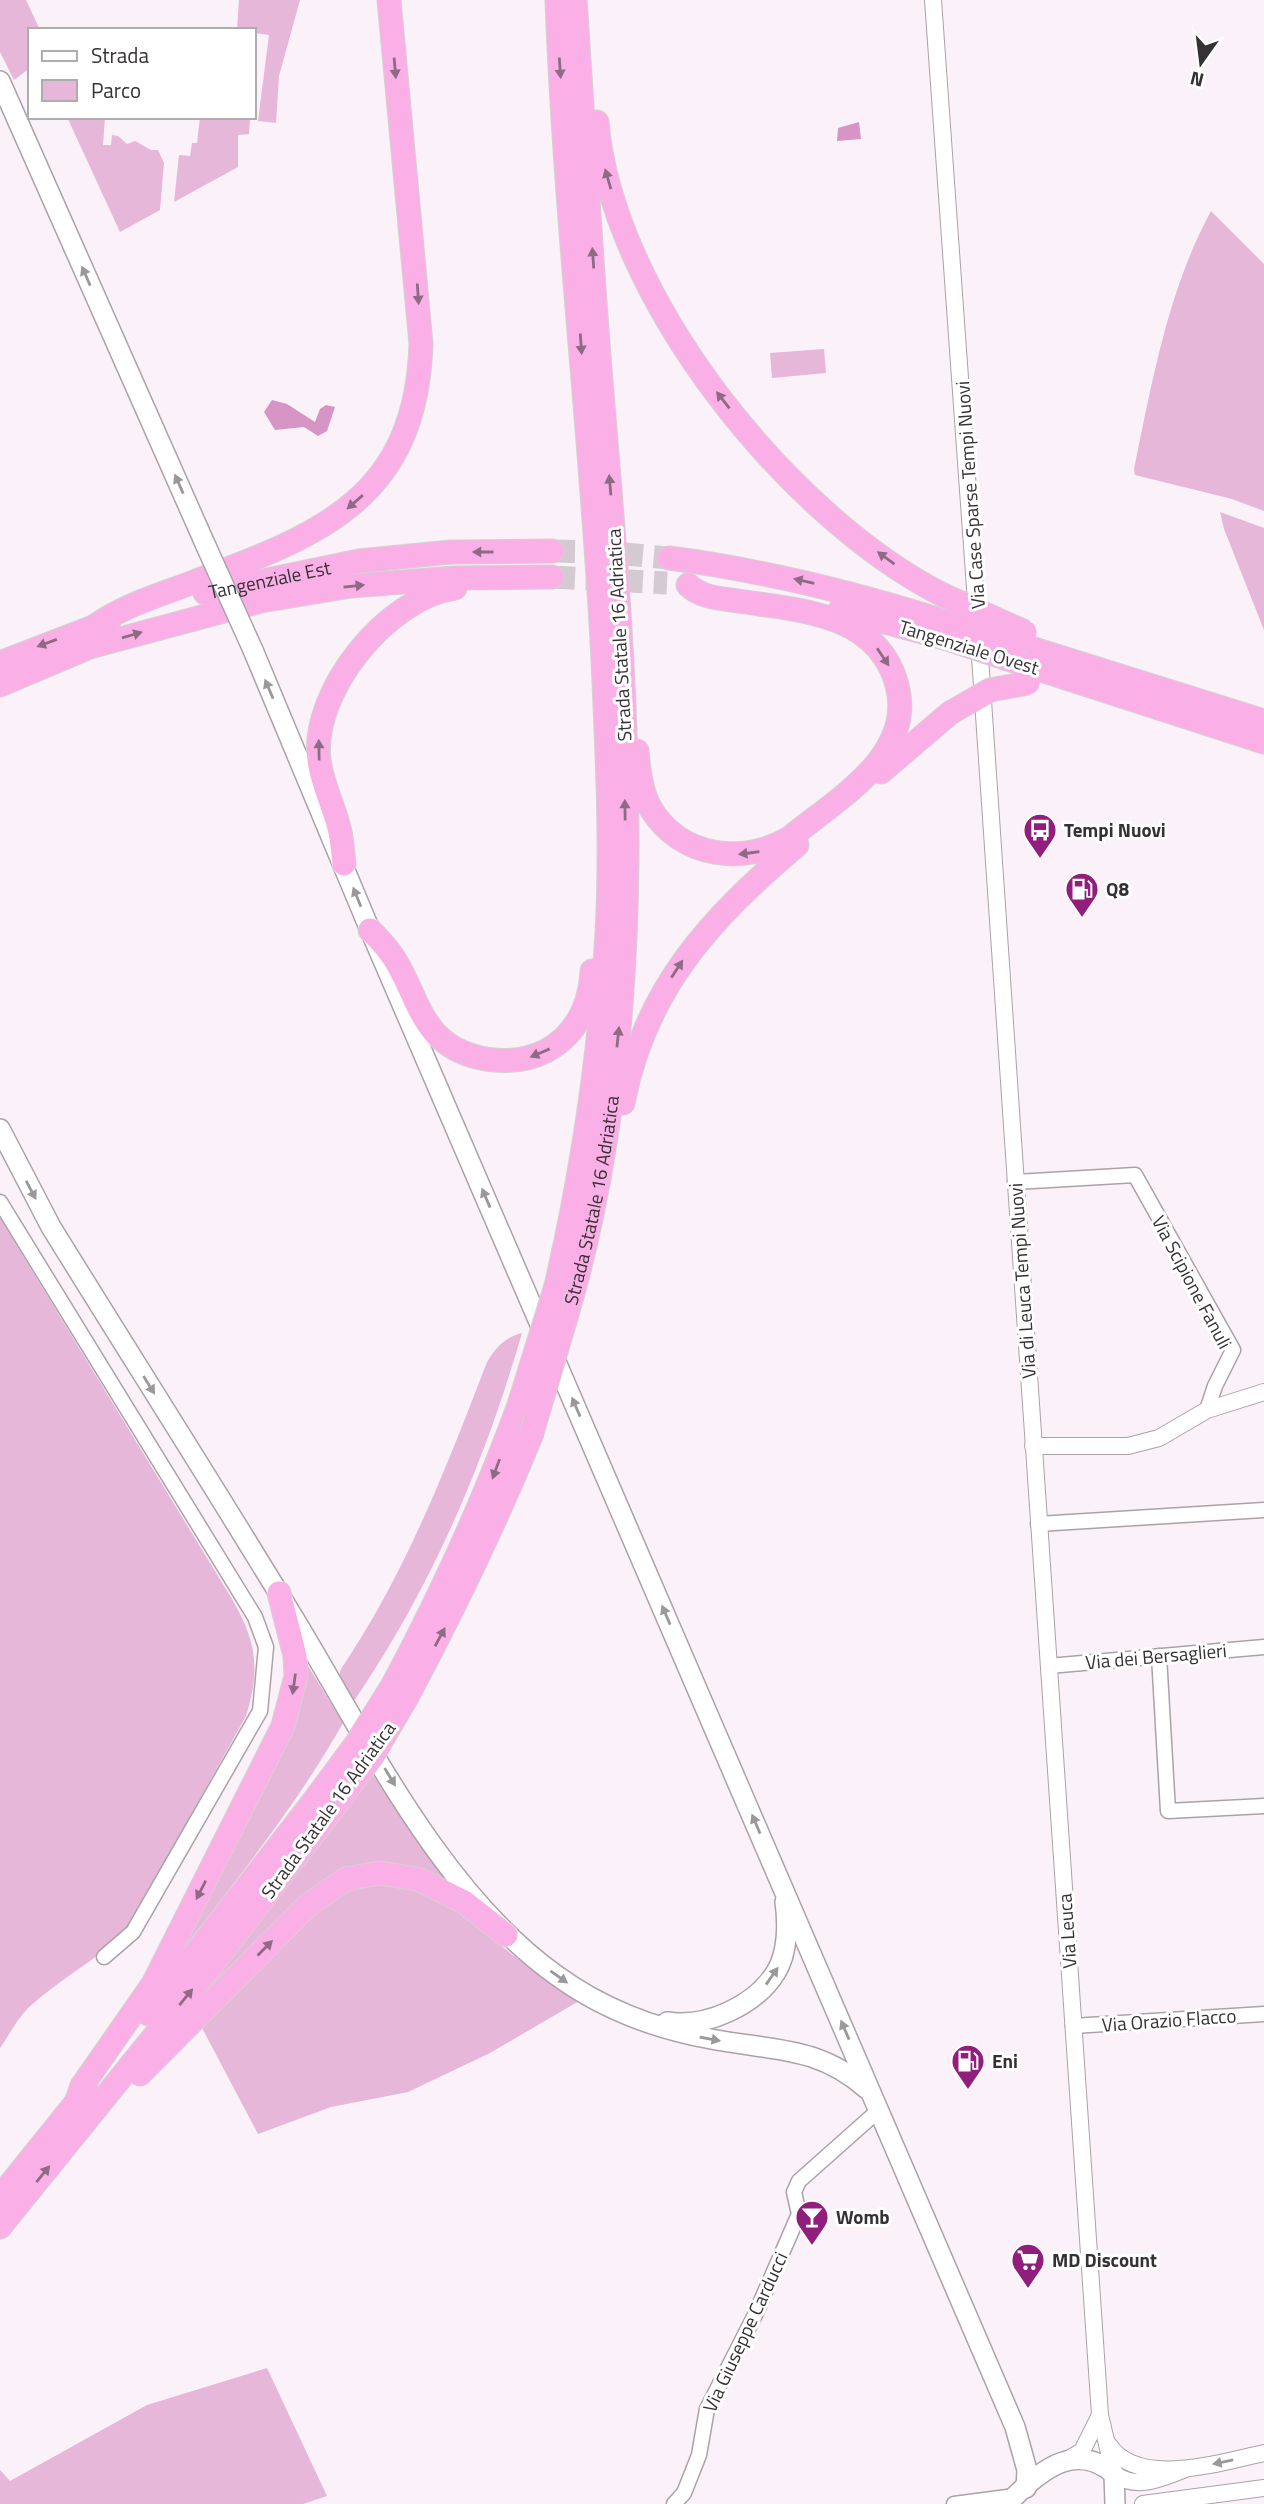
<svg xmlns="http://www.w3.org/2000/svg" width="1264" height="2504" viewBox="0 0 1264 2504" font-family="'Titillium Web',sans-serif">
<style>
.green{fill:#e6b7d8}
.water{fill:#d695c4}
.lines{fill:none;stroke-linecap:round;stroke-linejoin:round}
.trunk-tunnel{stroke:#d3cbd1;stroke-width:23;stroke-dasharray:23 11;stroke-linecap:butt}
.minor-casing{stroke:#aba2a8;stroke-width:17}
.tertiary-casing{stroke:#aba2a8;stroke-width:18}
.secondary-casing{stroke:#aba2a8;stroke-width:22}
.trunk-casing{stroke:#d3d2d2;stroke-width:25}
.minor{stroke:#fff;stroke-width:14}
.tertiary{stroke:#fff;stroke-width:16}
.secondary{stroke:#fff;stroke-width:19}
.trunk{stroke:#fab0e7;stroke-width:23}
.secondary-bridge-casing{stroke:#aba2a8;stroke-width:22;stroke-linecap:butt}
.trunk-bridge-casing{stroke:#d3d2d2;stroke-width:25;stroke-linecap:butt}
.secondary-bridge{stroke:#fff;stroke-width:19}
.trunk-bridge{stroke:#fab0e7;stroke-width:23}
.oneway{fill:#8e6a85}
.oneway2{fill:#9a989a}
.labels{text-anchor:middle;stroke-width:6;stroke-linejoin:round;paint-order:stroke}
.street-label{font-size:19px;fill:#353134;stroke:#fff}
.poi-label{font-size:19px;font-weight:bold;fill:#353134;stroke:#fff;text-anchor:start}
</style>
<rect width="100%" height="100%" fill="#fbf1f8"/>
<!-- green -->
<g class="green">
<path d="M0,0H26L40,30H30V68L14,80L0,52Z"/>
<path d="M239,0H300L279,76L276,123L258,121L269,35L254,33V30H237Z"/>
<path d="M67,117H105L103,145H111L112,135L118,136L127,144L135,141L151,150H158L164,163L160,210L120,232Z"/>
<path d="M200,117H250L249,134L238,135V167L174,202L179,155L190,156L192,143H197Z"/>
<path d="M1211,211L1264,264V511L1232,499L1135,475L1134,469C1152,382 1168,290 1211,211Z"/>
<path d="M824,349L826,373L772,378L770,353Z"/>
<path d="M1220,512L1264,528V630L1224,529Z"/>
<path d="M0,1218L232,1599C256,1641 261,1668 246,1716L126,1932C96,1960 60,1979 29,2007C18,2018 9,2035 0,2048Z"/>
<path d="M522,1333C484,1465 430,1590 352,1704L339,1676L341,1669C405,1574 446,1469 487,1362C496,1347 504,1338 522,1333Z"/>
<path d="M305,1661L343,1723C295,1808 233,1884 173,1962Z"/>
<path d="M368,1768L447,1881L395,1868L294,1907L192,2004Z"/>
<path d="M391,1884L418,1888L443,1901L535,1972L579,2001L490,2053L408,2092L331,2107L258,2134L201,2026L310,1911L356,1886Z"/>
<path d="M267,2368L327,2496L303,2504H0V2470L10,2481L147,2405Z"/>
</g>
<!-- water -->
<g class="water">
<path d="M859,122L861,139L837,141L838,128Z"/>
<path d="M272,400L287,404L315,422L320,409L326,405L335,407L327,431L318,436L304,427L275,430L264,412Z"/>
</g>
<g class="lines">
<!-- trunk-tunnel -->
<g class="trunk-tunnel">
<path d="M552,551L604,552L669,558"/>
<path d="M552,577L667,583"/>
</g>
<defs>
<g id="minor">
<path d="M1015,1182L1135,1175L1233,1350L1215,1386L1207,1410"/>
<path d="M0,1202L255,1617L266,1647L260,1711L133,1932L104,1957"/>
<path d="M1038,1524L1264,1510"/>
<path d="M1159,1656L1168,1811L1264,1806"/>
<path d="M1049,1666L1264,1647"/>
<path d="M1073,2026L1264,2014"/>
<path d="M674,2504L684,2493L699,2455L707,2409L755,2315L799,2214L794,2192L799,2181L879,2110"/>
<path d="M954,2504L1015,2496"/>
</g>
<g id="tertiary">
<path d="M933,0L977,616"/>
<path d="M979,642L1100,2415L1114,2474C1137,2490 1159,2479 1183,2470"/>
<path d="M1033,1446H1128L1159,1438L1207,1410L1264,1392"/>
<path d="M1109,2445C1138,2489 1221,2462 1264,2453"/>
<path d="M1067,2460L1082,2451L1100,2415"/>
<path d="M1143,2504L1264,2488"/>
</g>
<g id="secondary">
<path d="M0,81L206,546"/>
<path d="M253,650L370,930L1015,2427L1027,2470L1026,2488"/>
<path d="M0,1129L51,1227C132,1358 215,1488 295,1620C367,1739 441,1893 556,1975C601,2008 656,2029 711,2039C772,2051 818,2045 868,2090"/>
<path d="M667,2022C707,2028 756,2005 776,1972C788,1953 788,1923 785,1902"/>
<path d="M1007,2504C1038,2473 1074,2439 1114,2474L1115,2504"/>
</g>
<g id="trunk">
<path d="M597,122C612,298 789,517 943,595"/>
<path d="M669,558C762,570 851,592 940,620"/>
<path id="s1" d="M205,593L359,561L451,552L552,551"/>
<path d="M840,610L944,638"/>
<path d="M95,626C126,604 161,595 196,581C323,534 416,497 421,344L389,0"/>
<path d="M1021,645L1264,721"/>
<path d="M0,663L109,621"/>
<path d="M1023,664L1264,742"/>
<path d="M0,685L90,647L261,601L351,586L454,578L552,577"/>
<path d="M637,751C639,771 641,792 651,809C681,858 745,866 791,837C837,799 916,755 897,685C878,613 799,610 738,601C719,598 702,598 688,585"/>
<path d="M881,772L950,713"/>
<path d="M344,864C343,853 342,842 340,832C335,808 322,785 319,760C311,691 387,598 455,588"/>
<path d="M370,930C377,937 385,945 391,954C409,978 415,1011 436,1034C463,1062 512,1068 546,1051C577,1034 590,1005 592,971"/>
<path d="M623,1103C645,988 711,918 797,845"/>
<path d="M556,1286C583,1169 600,1053 607,933C612,843 607,751 603,660C592,440 565,220 557,0"/>
<path id="s2" d="M565,1321C655,1021 628,700 602,393C591,262 584,131 575,0"/>
<path d="M394,1683C442,1593 484,1501 519,1405"/>
<path d="M407,1697C453,1611 494,1526 531,1436"/>
<path d="M148,2014L313,1802"/>
<path d="M140,2074L308,1905L346,1879L379,1873L418,1879L464,1902L506,1935"/>
<path d="M76,2103L82,2086L153,1984L283,1726L296,1676L295,1656L279,1593"/>
<path d="M0,2197L86,2090"/>
<path d="M0,2227L211,1966L331,1811"/>
</g>
</defs>
<!-- minor casing -->
<use href="#minor" class="minor-casing"/>
<!-- tertiary casing -->
<use href="#tertiary" class="tertiary-casing"/>
<!-- secondary casing -->
<use href="#secondary" class="secondary-casing"/>
<!-- trunk casing -->
<use href="#trunk" class="trunk-casing"/>
<!-- minor -->
<use href="#minor" class="minor"/>
<!-- tertiary -->
<use href="#tertiary" class="tertiary"/>
<!-- secondary -->
<use href="#secondary" class="secondary"/>
<!-- trunk -->
<use href="#trunk" class="trunk"/>
<defs>
<path id="secondary-bridge" d="M206,546L253,650"/>
<g id="trunk-bridge">
<path d="M943,595L1025,632"/>
<path d="M940,620L1015,643"/>
<path d="M944,638L1023,664"/>
<path d="M950,713L990,690L1028,683"/>
<path d="M519,1405L556,1286"/>
<path d="M531,1436L565,1321"/>
<path d="M313,1802L356,1744L394,1683"/>
<path d="M331,1811L373,1755L407,1697"/>
</g>
</defs>
<!-- secondary-bridge casing -->
<use href="#secondary-bridge" class="secondary-bridge-casing"/>
<!-- trunk-bridge casing -->
<use href="#trunk-bridge" class="trunk-bridge-casing"/>
<!-- secondary-bridge -->
<use href="#secondary-bridge" class="secondary-bridge"/>
<!-- trunk-bridge -->
<use href="#trunk-bridge" class="trunk-bridge"/>
</g>
<!-- one-way arrows -->
<defs><path id="oneway-solid" d="M-6-.8H1V-3.2L6.5 0L1 3.2V.8H-6Z" transform="scale(1.75)"/></defs>
<g class="oneway">
<use href="#oneway-solid" transform="translate(395 68) rotate(85)"/>
<use href="#oneway-solid" transform="translate(560 68) rotate(86)"/>
<use href="#oneway-solid" transform="translate(608 179) rotate(-106)"/>
<use href="#oneway-solid" transform="translate(593 258) rotate(-94)"/>
<use href="#oneway-solid" transform="translate(418 294) rotate(86)"/>
<use href="#oneway-solid" transform="translate(581 344) rotate(86)"/>
<use href="#oneway-solid" transform="translate(723 400) rotate(-128)"/>
<use href="#oneway-solid" transform="translate(610 485) rotate(-95)"/>
<use href="#oneway-solid" transform="translate(355 502) rotate(139)"/>
<use href="#oneway-solid" transform="translate(483 552) rotate(180)"/>
<use href="#oneway-solid" transform="translate(886 558) rotate(-144)"/>
<use href="#oneway-solid" transform="translate(804 581) rotate(-167)"/>
<use href="#oneway-solid" transform="translate(354 586) rotate(-6)"/>
<use href="#oneway-solid" transform="translate(132 635) rotate(-16)"/>
<use href="#oneway-solid" transform="translate(47 643) rotate(160)"/>
<use href="#oneway-solid" transform="translate(883 657) rotate(56)"/>
<use href="#oneway-solid" transform="translate(319 750) rotate(-91)"/>
<use href="#oneway-solid" transform="translate(625 810) rotate(-91)"/>
<use href="#oneway-solid" transform="translate(749 853) rotate(172)"/>
<use href="#oneway-solid" transform="translate(677 969) rotate(-57)"/>
<use href="#oneway-solid" transform="translate(618 1037) rotate(-84)"/>
<use href="#oneway-solid" transform="translate(540 1053) rotate(157)"/>
<use href="#oneway-solid" transform="translate(496 1469) rotate(110)"/>
<use href="#oneway-solid" transform="translate(440 1637) rotate(-62)"/>
<use href="#oneway-solid" transform="translate(294 1684) rotate(98)"/>
<use href="#oneway-solid" transform="translate(201 1890) rotate(117)"/>
<use href="#oneway-solid" transform="translate(265 1948) rotate(-45)"/>
<use href="#oneway-solid" transform="translate(186 1997) rotate(-51)"/>
<use href="#oneway-solid" transform="translate(43 2174) rotate(-51)"/>
</g>
<g class="oneway2">
<use href="#oneway-solid" transform="translate(86 276) rotate(-114)"/>
<use href="#oneway-solid" transform="translate(179 484) rotate(-114)"/>
<use href="#oneway-solid" transform="translate(269 689) rotate(-113)"/>
<use href="#oneway-solid" transform="translate(357 897) rotate(-112)"/>
<use href="#oneway-solid" transform="translate(31 1190) rotate(62)"/>
<use href="#oneway-solid" transform="translate(486 1198) rotate(-113)"/>
<use href="#oneway-solid" transform="translate(149 1385) rotate(58)"/>
<use href="#oneway-solid" transform="translate(576 1407) rotate(-113)"/>
<use href="#oneway-solid" transform="translate(666 1615) rotate(-113)"/>
<use href="#oneway-solid" transform="translate(390 1777) rotate(59)"/>
<use href="#oneway-solid" transform="translate(756 1824) rotate(-113)"/>
<use href="#oneway-solid" transform="translate(772 1976) rotate(-55)"/>
<use href="#oneway-solid" transform="translate(559 1977) rotate(35)"/>
<use href="#oneway-solid" transform="translate(845 2030) rotate(-113)"/>
<use href="#oneway-solid" transform="translate(710 2039) rotate(10)"/>
<use href="#oneway-solid" transform="translate(1223 2462) rotate(168)"/>
</g>
<!-- icons -->
<defs>
<symbol id="bus-pin" viewBox="-11 -11 22 30"><path d="M0 17L-7.5 6A9.5 9.5 0 1 1 7.5 6Z" fill="#911d7c" stroke="#fff"/><path d="M-5-6H5V4H4V6H2V4H-2V6H-4V4H-5ZM-3.5-4V0h7V-4ZM-3.5 1.2v1.5H-2V1.2ZM2 1.2v1.5H3.5V1.2Z" fill="#fff"/></symbol>
<symbol id="fuel-pin" viewBox="-11 -11 22 30"><path d="M0 17L-7.5 6A9.5 9.5 0 1 1 7.5 6Z" fill="#911d7c" stroke="#fff"/><path d="M-5.5-6h7V0h2V4h1.3V-2.5L3-4.5l.8-.8L6-3V5H2.5V1h-1V6h-7ZM-4.2-4.7v3.2H.2V-4.7Z" fill="#fff"/></symbol>
<symbol id="bar-pin" viewBox="-11 -11 22 30"><path d="M0 17L-7.5 6A9.5 9.5 0 1 1 7.5 6Z" fill="#911d7c" stroke="#fff"/><path d="M-6-5H6L.8 .8V4.5H3.5V6h-7V4.5H-.8V.8Z" fill="#fff"/></symbol>
<symbol id="supermarket-pin" viewBox="-11 -11 22 30"><path d="M0 17L-7.5 6A9.5 9.5 0 1 1 7.5 6Z" fill="#911d7c" stroke="#fff"/><path d="M-6-5.5h2.5l.6 2H6L4.5 2H-2.5L-4.4-4H-6ZM-1.5 3.2a1.3 1.3 0 1 0 .1 0ZM3 3.2a1.3 1.3 0 1 0 .1 0Z" fill="#fff"/></symbol>
</defs>
<g fill-rule="evenodd">
<use href="#bus-pin" x="1021" y="811" width="38" height="52"/>
<use href="#fuel-pin" x="1063" y="870" width="38" height="52"/>
<use href="#fuel-pin" x="949" y="2042" width="38" height="52"/>
<use href="#bar-pin" x="793" y="2198" width="38" height="52"/>
<use href="#supermarket-pin" x="1009" y="2241" width="38" height="52"/>
</g>
<g class="labels">
<!-- street labels -->
<g class="street-label">
<text transform="translate(970 495) rotate(-94)" y="7">Via Case Sparse Tempi Nuovi</text>
<text dy="7" stroke="none"><textPath href="#s1" startOffset="66">Tangenziale Est</textPath></text>
<text transform="translate(619 635) rotate(-93)" y="7">Strada Statale 16 Adriatica</text>
<text transform="translate(969 647) rotate(17)" y="7">Tangenziale Ovest</text>
<text dy="7" stroke="none"><textPath href="#s2" startOffset="124">Strada Statale 16 Adriatica</textPath></text>
<text transform="translate(1022 1281) rotate(-94)" y="7">Via di Leuca Tempi Nuovi</text>
<text transform="translate(1192 1282) rotate(62)" y="7">Via Scipione Fanuli</text>
<text transform="translate(1156 1656) rotate(-5)" y="7">Via dei Bersaglieri</text>
<text transform="translate(328 1810) rotate(-54)" y="7">Strada Statale 16 Adriatica</text>
<text transform="translate(1067 1931) rotate(-94)" y="7">Via Leuca</text>
<text transform="translate(1169 2020) rotate(-4)" y="7">Via Orazio Flacco</text>
<text transform="translate(745 2332) rotate(-65)" y="7">Via Giuseppe Carducci</text>
</g>
<!-- poi labels -->
<g class="poi-label">
<text x="1064" y="837">Tempi Nuovi</text>
<text x="1106" y="896">Q8</text>
<text x="992" y="2068">Eni</text>
<text x="836" y="2224">Womb</text>
<text x="1052" y="2267">MD Discount</text>
</g>
</g>
<!-- legend -->
<rect x="28" y="28" width="228" height="91" fill="#ffffff" stroke="#aeadae" stroke-width="2"/>
<rect x="42" y="51" width="35" height="10" fill="#ffffff" stroke="#aeadae" stroke-width="2"/>
<text x="91" y="63" font-size="21" fill="#353134">Strada</text>
<rect x="42" y="80" width="35" height="21" fill="#e6b7d8" stroke="#aeadae" stroke-width="2"/>
<text x="91" y="98" font-size="21" fill="#353134">Parco</text>
<!-- north arrow -->
<g transform="translate(1201 63) rotate(194)" stroke="#ffffff" stroke-width="5" paint-order="stroke">
<path d="M0-5L12 26L0 18L-12 26Z" fill="#353134"/>
<text y="-10" font-size="19" font-weight="bold" text-anchor="middle" fill="#353134">N</text>
</g>
</svg>
